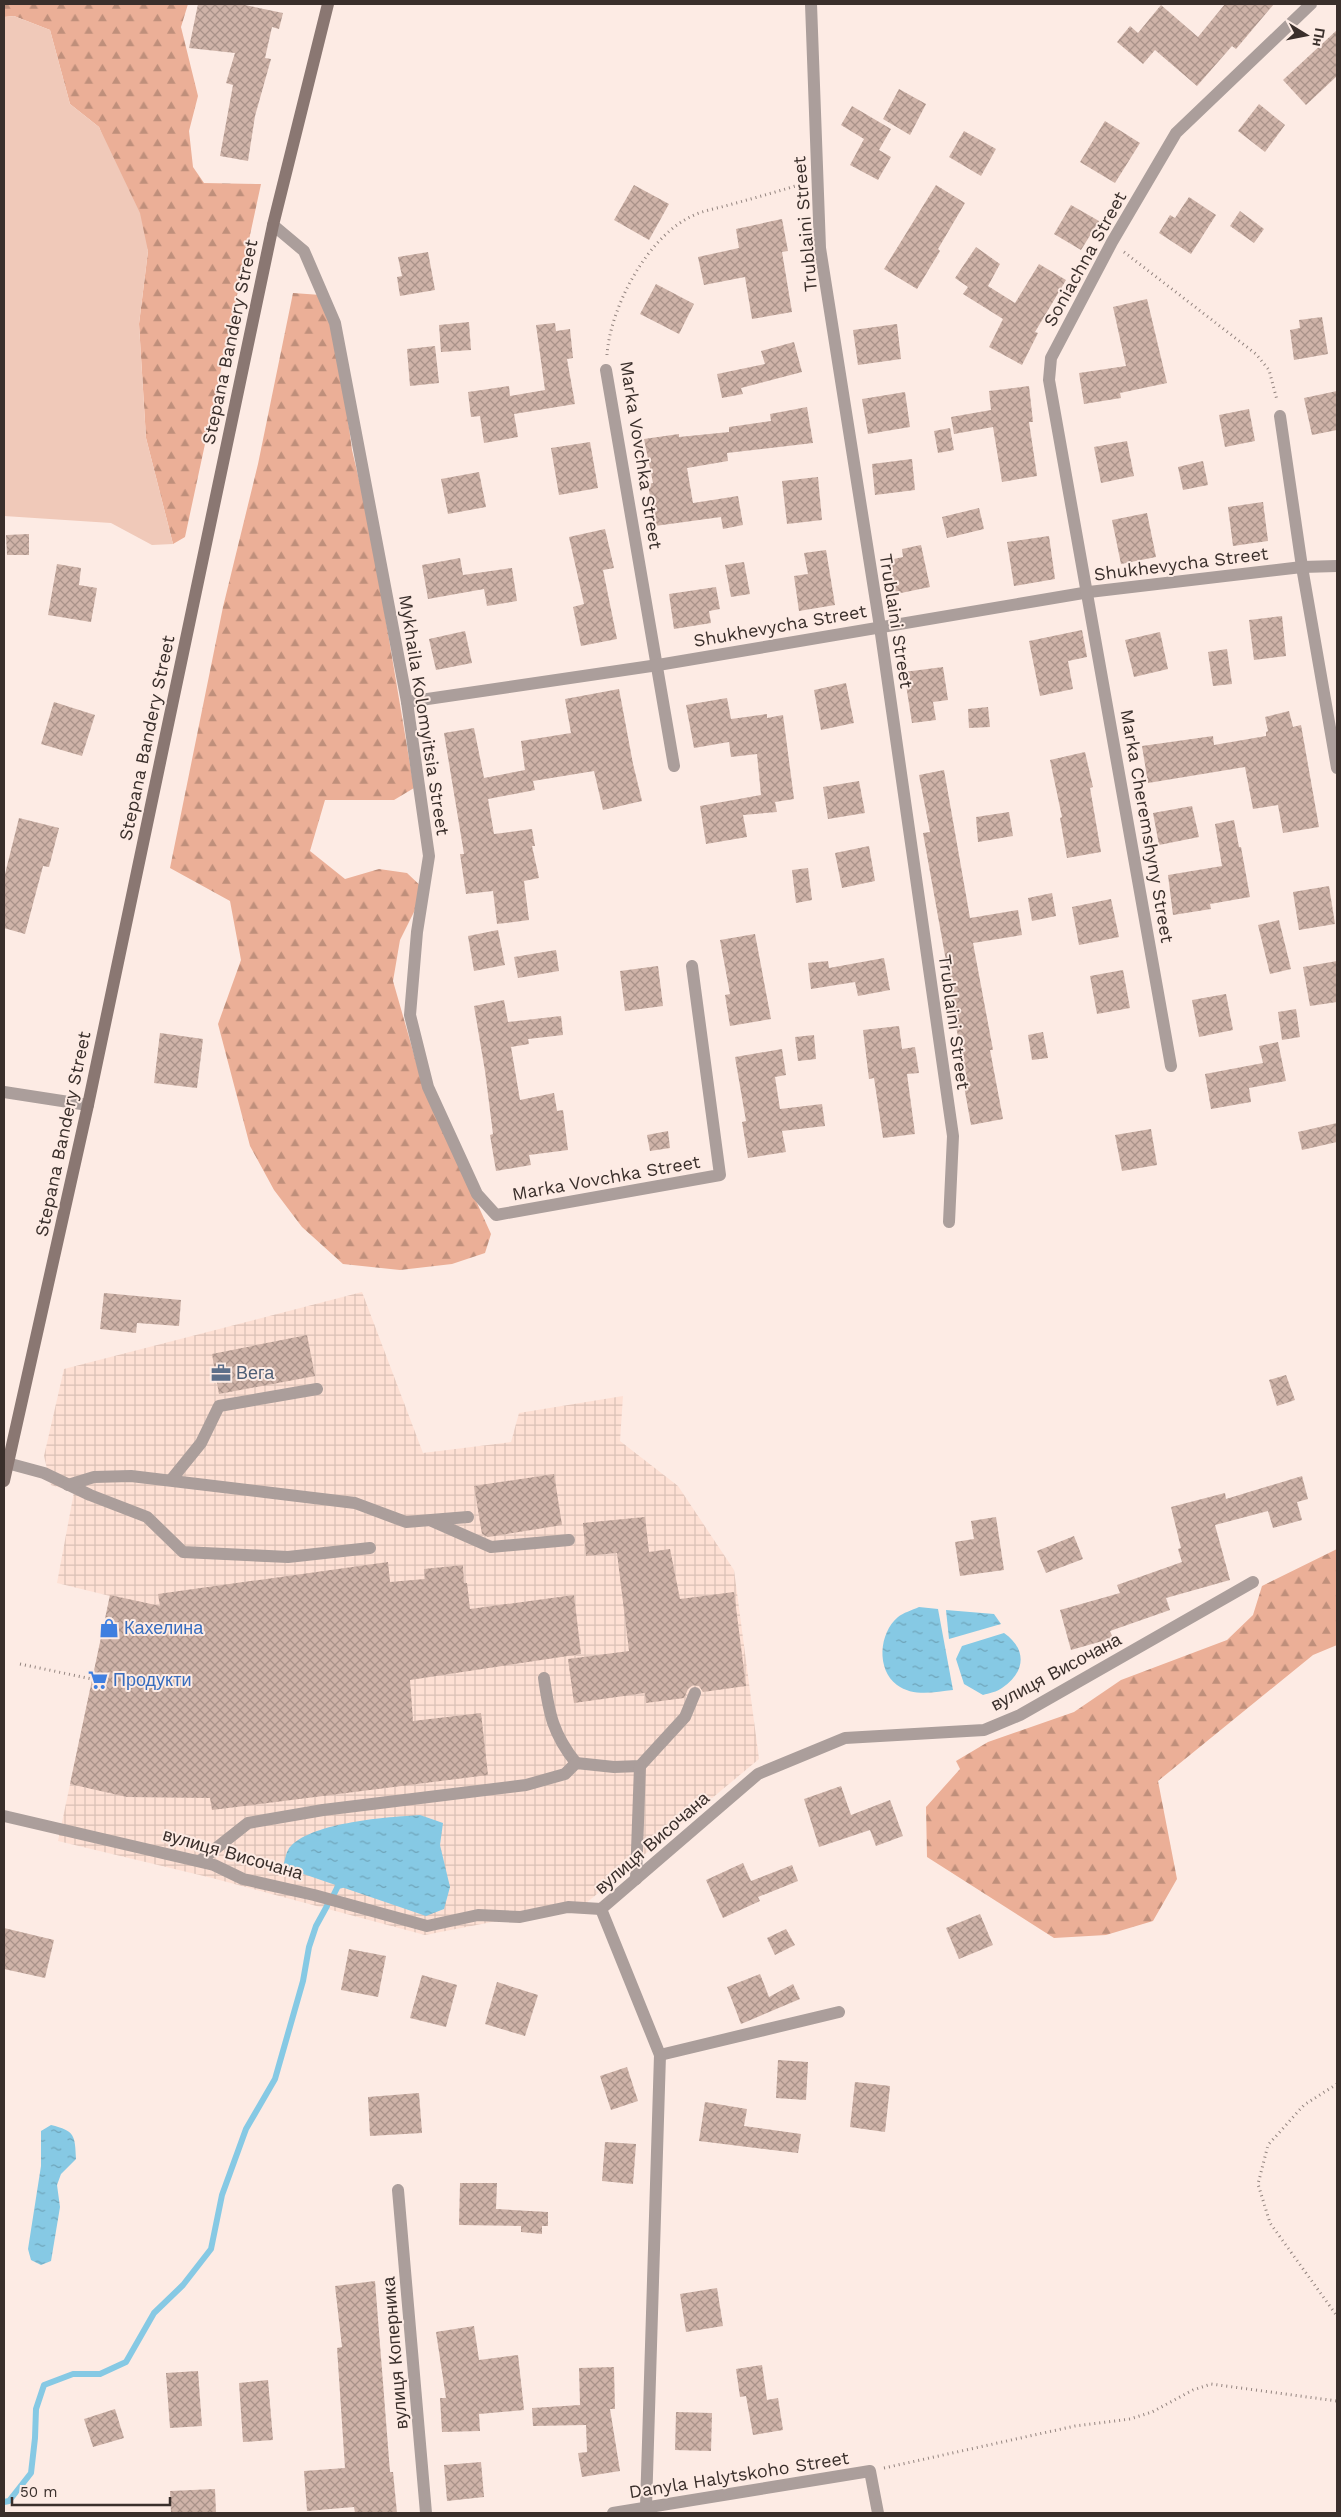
<svg xmlns="http://www.w3.org/2000/svg" width="1341" height="2517" viewBox="0 0 1341 2517" font-family="'Work Sans',sans-serif">
<style>
.industrial{fill:url(#industrial-grid)}
.forest{fill:url(#forest-firs)}
.green{fill:#f0c9b9}
.water{fill:url(#water-ripples)}
.lines{fill:none;stroke-linecap:round;stroke-linejoin:round}
.stream{stroke:#86c9e4;stroke-width:6}
.building{fill:url(#building-cross-hatch)}
.path{stroke:#93847f;stroke-width:3;stroke-dasharray:1 4;stroke-linecap:butt}
.service{stroke:#ab9e9b;stroke-width:12}
.minor{stroke:#ab9e9b;stroke-width:12}
.secondary{stroke:#8a7772;stroke-width:12}
.labels{text-anchor:middle;stroke-width:4;stroke-linejoin:round;paint-order:stroke}
.street-label{font-size:18px;fill:#3a2f2b;stroke:#fdebe4}
.service-label{font-size:18px;fill:#4e5e75;stroke:#fdebe4;text-anchor:start}
.shop-label{font-size:18px;fill:#366cbe;stroke:#fdebe4;text-anchor:start}
</style>
<defs>
<pattern id="industrial-grid" width="8" height="8" patternUnits="userSpaceOnUse" patternTransform="scale(1.25)"><rect width="8" height="8" fill="#fee0d4"/><path d="M0 4h8M4 0v8" fill="none" stroke="#dac0b6"/></pattern>
<pattern id="forest-firs" width="22" height="20" patternUnits="userSpaceOnUse" patternTransform="scale(1.25)"><rect width="22" height="20" fill="#ebaf97"/><path d="M5 1l3.5 6h-7zM16 11l3.5 6h-7z" fill="#bf8f7b"/></pattern>
<pattern id="water-ripples" width="26" height="14" patternUnits="userSpaceOnUse" patternTransform="scale(1.25)"><rect width="26" height="14" fill="#86c9e4"/><path d="M2 4q2-2 4 0t4 0M15 11q2-2 4 0t4 0" fill="none" stroke="#6fa4b9"/></pattern>
<pattern id="building-cross-hatch" width="8" height="8" patternUnits="userSpaceOnUse" patternTransform="scale(1.25)"><rect width="8" height="8" fill="#cfb3a8"/><path d="M0 0l8 8M0 8l8-8" fill="none" stroke="#a99289"/></pattern>
</defs>
<rect width="100%" height="100%" fill="#fdebe4"/>
<!-- industrial -->
<path class="industrial" d="M362,1292L423,1453L511,1442L519,1413L623,1396L620,1441L678,1486L734,1570L759,1759L585,1904L425,1935L212,1878L58,1841L110,1596L57,1583L74,1492L51,1485L44,1456L64,1369Z"/>
<!-- forest -->
<g class="forest">
<path d="M4,4H188L181,27L198,96L189,131L193,167L204,183L261,184L185,537L173,544L146,438L139,324L148,251L99,127L70,104L50,30L14,16L4,17Z"/>
<path d="M293,293L321,295L335,323L352,450L370,526L414,788L394,800H325L310,851L345,879L379,869L407,873L425,890L400,940L393,981L421,1079L491,1234L485,1253L452,1264L400,1270L343,1264L302,1227L274,1190L250,1146L218,1024L241,960L230,901L170,868L223,607L258,464Z"/>
<path d="M1337,1549V1645L1313,1655L1158,1781L1177,1879L1153,1921L1106,1935L1054,1938L927,1857L926,1807L960,1769L956,1761L988,1742L1074,1712L1121,1680L1227,1640L1253,1615L1262,1586Z"/>
</g>
<!-- green -->
<path class="green" d="M14,16L50,30L70,104L99,127L140,213L148,251L139,324L146,438L173,544L152,545L111,523L4,516V17Z"/>
<!-- water -->
<g class="water">
<path d="M919,1607L938,1609L953,1690C935,1692 913,1697 897,1685C876,1669 879,1633 898,1617C903,1613 912,1610 919,1607Z"/>
<path d="M946,1610L994,1614L1001,1624L949,1639Z"/>
<path d="M1004,1633C1027,1649 1026,1672 1002,1688C997,1692 989,1693 983,1695L964,1684L956,1659L962,1646Z"/>
<path d="M420,1815L443,1823L440,1845L450,1887L444,1909L426,1916L283,1867C285,1861 286,1850 291,1846C314,1822 388,1817 420,1815Z"/>
<path d="M51,2125C75,2131 75,2135 76,2159L61,2174L57,2185L60,2207L51,2261L41,2265L31,2260L28,2249L41,2166V2131Z"/>
</g>
<g class="lines">
<!-- stream -->
<g class="stream">
<path d="M334,1894L338,1886L345,1884"/>
<path d="M4,2502L9,2501L31,2473L35,2438L36,2409L44,2385L73,2374H100L126,2362L154,2313L183,2285L211,2249L222,2195L246,2129L275,2079L303,1981L309,1947L316,1926L327,1906"/>
</g>
</g>
<!-- building -->
<g class="building">
<path d="M198,4H240L283,13L279,29L272,27L265,58L271,59L255,116L248,161L220,156L233,85L226,83L235,53L189,48Z"/>
<path d="M1225,4H1274L1236,49L1232,46L1197,86L1155,50L1143,64L1117,42L1130,26L1138,33L1161,5L1198,37Z"/>
<path d="M1337,30V76L1306,105L1283,80Z"/>
<path d="M899,89L926,104L910,135L883,119Z"/>
<path d="M1259,104L1285,125L1265,152L1238,131Z"/>
<path d="M852,106L891,129L879,150L891,157L878,180L850,165L864,139L841,125Z"/>
<path d="M1105,121L1140,143L1115,183L1080,162Z"/>
<path d="M964,131L996,149L981,176L949,157Z"/>
<path d="M634,185L669,204L649,240L614,220Z"/>
<path d="M936,185L965,203L938,249L940,251L917,289L884,269Z"/>
<path d="M1189,197L1216,215L1191,254L1159,233L1170,215L1175,218Z"/>
<path d="M1071,205L1099,221L1081,250L1054,234Z"/>
<path d="M1240,211L1264,229L1254,243L1230,226Z"/>
<path d="M782,219L788,251L782,252L792,312L752,319L745,277L704,285L698,257L739,248L736,229Z"/>
<path d="M976,247L1000,264L988,286L1015,303L1039,264L1066,280L1035,332L1038,333L1022,365L989,347L1003,319L963,294L968,287L955,278Z"/>
<path d="M428,252L435,290L400,296L397,277L402,276L398,257Z"/>
<path d="M656,284L694,304L679,334L640,314Z"/>
<path d="M1147,299L1167,383L1120,393L1121,398L1084,404L1079,373L1126,366L1113,307Z"/>
<path d="M1322,317L1328,354L1294,360L1290,330L1300,328L1299,320Z"/>
<path d="M469,322L471,350L441,352L439,325Z"/>
<path d="M555,323L556,331L570,329L573,358L567,359L575,404L514,414L518,437L484,443L480,416L471,417L468,392L509,386L510,396L545,390L536,325Z"/>
<path d="M897,324L901,359L858,365L853,330Z"/>
<path d="M794,342L802,372L741,388L743,394L722,398L717,374L765,364L761,351Z"/>
<path d="M435,346L439,383L410,386L407,349Z"/>
<path d="M1029,386L1033,422H1029L1037,476L1002,482L993,427L954,434L951,417L991,410L989,391Z"/>
<path d="M1337,391V430L1312,435L1304,398Z"/>
<path d="M905,392L910,427L868,434L862,399Z"/>
<path d="M807,407L813,443L727,453L728,461L687,468L693,503L738,496L743,525L723,529L721,517L655,526L648,484L653,483L644,439L679,434V437L729,432V427L771,421L770,414Z"/>
<path d="M1249,409L1255,441L1225,447L1219,415Z"/>
<path d="M950,428L954,450L938,453L934,431Z"/>
<path d="M1127,441L1134,476L1101,483L1094,447Z"/>
<path d="M590,442L598,488L559,495L551,448Z"/>
<path d="M912,459L915,490L875,495L872,464Z"/>
<path d="M1203,461L1208,485L1183,490L1178,467Z"/>
<path d="M479,472L486,507L448,514L441,479Z"/>
<path d="M818,477L822,520L787,524L782,481Z"/>
<path d="M1263,502L1268,541L1233,546L1228,507Z"/>
<path d="M979,508L984,529L947,538L942,517Z"/>
<path d="M1147,513L1156,557L1121,564L1112,520Z"/>
<path d="M605,529L614,568L603,570L617,639L581,646L573,607L584,604L569,537Z"/>
<path d="M29,534V555H7L6,535Z"/>
<path d="M1049,536L1055,579L1014,586L1007,542Z"/>
<path d="M921,545L930,587L896,594L889,560L903,557L902,549Z"/>
<path d="M826,550L835,605L799,611L794,576L808,574L804,553Z"/>
<path d="M460,558L463,575L512,568L517,601L487,606L484,589L428,599L422,565Z"/>
<path d="M744,562L750,594L731,597L725,565Z"/>
<path d="M57,564L81,568L79,585L97,588L91,622L48,615Z"/>
<path d="M716,587L720,609L709,611L711,623L674,629L669,594Z"/>
<path d="M1282,616L1286,656L1254,660L1249,620Z"/>
<path d="M1082,630L1087,657L1068,661L1073,689L1040,696L1029,641Z"/>
<path d="M465,631L472,663L436,670L429,639Z"/>
<path d="M1160,632L1168,669L1134,677L1125,640Z"/>
<path d="M1227,649L1232,684L1213,686L1208,652Z"/>
<path d="M943,667L948,700L933,702L936,720L912,723L904,672Z"/>
<path d="M846,683L854,723L821,730L814,690Z"/>
<path d="M619,689L633,764L642,801L603,810L594,771L533,781L535,790L488,799L494,834L532,829L535,846H532L539,878L524,881L529,920L497,924L493,891L466,894L460,854H464L444,733L474,728L484,778L525,770L521,741L571,733L565,699Z"/>
<path d="M727,698L731,719L767,714V718L783,715L794,799L775,802L777,812L743,815L747,837L706,844L700,806L761,795L757,754L731,757L729,742L694,748L686,705Z"/>
<path d="M54,702L95,715L82,756L41,744Z"/>
<path d="M988,707L990,727L969,728L968,709Z"/>
<path d="M1289,711L1293,727L1301,725L1319,827L1283,833L1278,805L1253,809L1245,767L1148,783L1142,746L1213,736L1214,745L1266,736V732L1268,731L1265,717Z"/>
<path d="M1085,752L1093,787L1090,788L1101,852L1067,858L1060,818L1062,817L1050,760Z"/>
<path d="M944,770L970,918L1018,910L1022,935L973,943L993,1050H990L1003,1119L971,1125L962,1075L966,1074L955,1022H957L923,833L930,832L919,775Z"/>
<path d="M859,781L865,813L828,819L823,787Z"/>
<path d="M1192,806L1199,837L1159,845L1153,813Z"/>
<path d="M1009,812L1013,836L978,842L976,817Z"/>
<path d="M19,818L59,828L49,867L43,866L25,934L4,928V878Z"/>
<path d="M1234,820L1239,847H1241L1250,897L1210,904L1211,909L1173,915L1168,875L1222,866L1215,824Z"/>
<path d="M869,846L875,881L842,888L835,853Z"/>
<path d="M808,868L812,900L796,903L792,870Z"/>
<path d="M1329,886L1335,924L1299,930L1293,892Z"/>
<path d="M1052,893L1056,916L1032,921L1028,898Z"/>
<path d="M1111,899L1119,937L1079,945L1072,907Z"/>
<path d="M1279,920L1291,969L1270,974L1258,925Z"/>
<path d="M498,930L505,965L474,971L468,936Z"/>
<path d="M755,934L771,1019L730,1026L725,995L730,994L720,940Z"/>
<path d="M556,950L559,971L518,978L514,957Z"/>
<path d="M884,958L890,990L858,996L855,982L811,989L808,963L828,961L829,968Z"/>
<path d="M1337,961V1002L1310,1006L1303,967Z"/>
<path d="M658,966L663,1006L625,1011L620,971Z"/>
<path d="M1123,970L1130,1008L1097,1014L1090,976Z"/>
<path d="M1226,994L1233,1030L1199,1037L1192,1000Z"/>
<path d="M504,1000L508,1022L561,1016L563,1035L528,1039L529,1044L511,1047L520,1100L554,1093L557,1111L563,1110L568,1150L529,1155L531,1165L496,1171L490,1135L493,1134L485,1071L474,1006Z"/>
<path d="M1296,1009L1300,1037L1282,1040L1278,1012Z"/>
<path d="M899,1026L902,1049L915,1047L919,1073L907,1074L915,1134L883,1138L874,1078L869,1079L863,1030Z"/>
<path d="M1043,1032L1048,1058L1032,1060L1028,1035Z"/>
<path d="M160,1033L203,1039L197,1088L154,1083Z"/>
<path d="M814,1035L816,1059L798,1061L795,1037Z"/>
<path d="M1278,1042L1286,1081L1249,1088L1251,1102L1211,1109L1205,1074L1263,1063L1259,1046Z"/>
<path d="M782,1049L786,1075L775,1077L780,1109L822,1104L825,1126L782,1131L786,1152L748,1158L742,1122L746,1121L735,1057Z"/>
<path d="M1337,1123V1142L1302,1150L1298,1132Z"/>
<path d="M1151,1129L1157,1165L1122,1171L1115,1135Z"/>
<path d="M668,1131L670,1148L650,1151L647,1135Z"/>
<path d="M104,1293L181,1300L179,1326L137,1323L136,1333L100,1329Z"/>
<path d="M307,1335L315,1376L219,1394L212,1354Z"/>
<path d="M1286,1375L1295,1400L1277,1406L1269,1380Z"/>
<path d="M554,1474L562,1525L488,1537L482,1534L474,1486Z"/>
<path d="M1302,1476L1308,1499L1297,1502L1302,1520L1273,1528L1268,1511L1215,1525L1230,1580L1166,1598L1170,1610L1110,1631L1113,1638L1071,1650L1060,1610L1120,1593L1117,1585L1182,1562L1178,1549L1181,1548L1171,1507L1225,1493L1226,1499Z"/>
<path d="M645,1517L649,1552L670,1549L680,1599L734,1592L746,1686L703,1692L699,1686L693,1685L688,1689L684,1698L646,1703L645,1693L574,1703L568,1659L629,1651L617,1553L586,1556L583,1523Z"/>
<path d="M996,1517L1004,1570L960,1576L955,1542L974,1539L971,1521Z"/>
<path d="M1074,1536L1083,1559L1046,1573L1037,1551Z"/>
<path d="M388,1562L390,1582L425,1579L424,1569L463,1565L464,1583H467L470,1609L574,1595L581,1654L410,1680L413,1721L481,1713L488,1775L212,1810L210,1798L127,1797L70,1784L110,1595L160,1606L158,1594Z"/>
<path d="M841,1786L851,1815L890,1800L903,1836L876,1846L870,1830L819,1847L804,1799Z"/>
<path d="M743,1863L751,1881L792,1865L798,1881L758,1897L760,1901L723,1918L706,1880Z"/>
<path d="M980,1914L993,1945L959,1959L946,1928Z"/>
<path d="M4,1928L54,1940L45,1978L4,1969Z"/>
<path d="M786,1929L795,1945L775,1955L767,1938Z"/>
<path d="M349,1949L386,1956L378,1997L341,1990Z"/>
<path d="M760,1974L769,1997L793,1984L800,1999L741,2024L727,1987Z"/>
<path d="M422,1975L457,1985L446,2027L410,2018Z"/>
<path d="M497,1982L538,1995L525,2036L485,2024Z"/>
<path d="M778,2060L808,2062L806,2100L776,2098Z"/>
<path d="M627,2067L638,2101L611,2110L600,2076Z"/>
<path d="M855,2082L890,2086L885,2132L850,2127Z"/>
<path d="M419,2093L422,2133L370,2136L368,2097Z"/>
<path d="M705,2102L747,2109L744,2126L801,2134L798,2153L699,2141Z"/>
<path d="M605,2142L636,2144L633,2184L602,2181Z"/>
<path d="M460,2183H497L496,2209L548,2212V2226H542V2234L521,2232V2226L459,2225Z"/>
<path d="M375,2281L390,2472H393L397,2513H355L354,2507L307,2511L304,2471L345,2468L337,2348L342,2347L335,2286Z"/>
<path d="M717,2288L723,2326L686,2332L680,2294Z"/>
<path d="M474,2326L479,2360L518,2355L524,2410L479,2414L480,2431L442,2432L440,2398H446L436,2332Z"/>
<path d="M762,2365L767,2400L778,2398L783,2430L753,2435L746,2396L740,2397L736,2369Z"/>
<path d="M614,2367L615,2409H610L620,2471L582,2477L578,2453L587,2452L586,2425L533,2426L532,2408L580,2405L579,2368Z"/>
<path d="M198,2371L202,2426L170,2428L166,2373Z"/>
<path d="M268,2380L273,2440L243,2442L239,2383Z"/>
<path d="M115,2409L124,2438L93,2447L84,2419Z"/>
<path d="M676,2412L712,2413L711,2451L675,2450Z"/>
<path d="M481,2462L484,2497L447,2501L444,2465Z"/>
<path d="M215,2489L216,2513H171L170,2491Z"/>
</g>
<g class="lines">
<!-- path -->
<g class="path">
<path d="M1124,252L1256,354L1269,370L1277,400"/>
<path d="M607,355C610,308 647,237 692,216C702,211 714,209 725,206C751,199 776,192 802,184"/>
<path d="M20,1664L92,1679"/>
<path d="M1337,2084L1304,2105L1268,2145L1258,2184L1270,2223L1337,2316"/>
<path d="M884,2468L1075,2426L1130,2419L1152,2412L1193,2390L1211,2384L1337,2401"/>
</g>
<!-- service -->
<g class="service">
<path d="M7,1463L44,1473L90,1495L147,1517L183,1552L288,1557L370,1548"/>
<path d="M171,1480L201,1443L219,1406L317,1389"/>
<path d="M68,1485L94,1477L131,1476L355,1503L406,1522L468,1517"/>
<path d="M432,1521L491,1547L569,1540"/>
<path d="M544,1678C549,1714 553,1734 576,1763"/>
<path d="M200,1861L248,1823L323,1810L526,1785L565,1774L576,1763L614,1767L640,1766L685,1717L695,1693"/>
<path d="M636,1879L640,1766"/>
</g>
<!-- minor -->
<g class="minor">
<path d="M811,4L820,248L880,627L953,1136L949,1222"/>
<path d="M273,225L304,251L335,323L407,702L429,856L417,932L410,1015L428,1087L477,1194L496,1215L720,1175L692,966"/>
<path d="M606,370L674,766"/>
<path d="M1280,416L1302,567L1337,768"/>
<path d="M407,702L658,665L1089,592L1302,567L1337,566"/>
<path d="M1171,1066L1049,380L1051,358L1112,242L1176,133L1311,4"/>
<path d="M4,1092L88,1105"/>
<path d="M4,1816L214,1865L243,1879L314,1895L427,1926L478,1915L520,1917L568,1907L601,1909L758,1774L845,1738L984,1730L1020,1715L1253,1582"/>
<path d="M601,1909L660,2055L646,2507"/>
<path d="M660,2055L839,2012"/>
<path d="M398,2190L426,2513"/>
<path d="M613,2513L870,2471L878,2513"/>
</g>
<!-- secondary -->
<path class="secondary" d="M4,1481L88,1105L273,225L328,4"/>
</g>
<!-- icons -->
<defs>
<symbol id="office-bare" viewBox="-9 -9 18 18"><path d="M-6-3h4V-5.5h4V-3h4V5H-6ZM-1-4.5V-3h2v-1.5ZM-6 0V1H6V0Z" fill="#5c6f8a" stroke="#fdebe4" stroke-width="2.5" paint-order="stroke"/></symbol>
<symbol id="shop-bare" viewBox="-9 -9 18 18"><path d="M-5-2.5h2.3a2.7 3.5 0 0 1 5.4 0H5L5.5 6h-11ZM-1.5-2.5h3a1.5 2.3 0 0 0-3 0Z" fill="#3f7fe0" stroke="#fdebe4" stroke-width="2.5" paint-order="stroke"/></symbol>
<symbol id="supermarket-bare" viewBox="-9 -9 18 18"><path d="M-6-5.5h2.5l.6 2H6L4.5 2H-2.5L-4.4-4H-6ZM-1.5 3.2a1.3 1.3 0 1 0 .1 0ZM3 3.2a1.3 1.3 0 1 0 .1 0Z" fill="#3f7fe0" stroke="#fdebe4" stroke-width="2.5" paint-order="stroke"/></symbol>
</defs>
<g fill-rule="evenodd">
<use href="#office-bare" x="207" y="1359" width="28" height="28"/>
<use href="#shop-bare" x="95" y="1614" width="28" height="28"/>
<use href="#supermarket-bare" x="84" y="1666" width="28" height="28"/>
</g>
<g class="labels">
<!-- street labels -->
<g class="street-label">
<text transform="translate(805 224) rotate(-95)" y="6">Trublaini Street</text>
<text transform="translate(1085 259) rotate(-61)" y="6">Soniachna Street</text>
<text transform="translate(230 342) rotate(-78)" y="6">Stepana Bandery Street</text>
<text transform="translate(641 455) rotate(81)" y="6">Marka Vovchka Street</text>
<text transform="translate(1181 564) rotate(-7)" y="6">Shukhevycha Street</text>
<text transform="translate(896 621) rotate(81)" y="6">Trublaini Street</text>
<text transform="translate(780 626) rotate(-10)" y="6">Shukhevycha Street</text>
<text transform="translate(424 715) rotate(81)" y="6">Mykhaila Kolomyitsia Street</text>
<text transform="translate(147 738) rotate(-78)" y="6">Stepana Bandery Street</text>
<text transform="translate(1147 826) rotate(80)" y="6">Marka Cheremshyny Street</text>
<text transform="translate(954 1022) rotate(82)" y="6">Trublaini Street</text>
<text transform="translate(63 1134) rotate(-78)" y="6">Stepana Bandery Street</text>
<text transform="translate(606 1178) rotate(-10)" y="6">Marka Vovchka Street</text>
<text transform="translate(1056 1672) rotate(-28)" y="6">вулиця Височана</text>
<text transform="translate(652 1843) rotate(-41)" y="6">вулиця Височана</text>
<text transform="translate(233 1854) rotate(16)" y="6">вулиця Височана</text>
<text transform="translate(395 2353) rotate(-95)" y="6">вулиця Коперника</text>
<text transform="translate(739 2475) rotate(-9)" y="6">Danyla Halytskoho Street</text>
</g>
<!-- service labels -->
<g class="service-label">
<text x="236" y="1379">Вега</text>
</g>
<!-- shop labels -->
<g class="shop-label">
<text x="124" y="1634">Кахелина</text>
<text x="113" y="1686">Продукти</text>
</g>
</g>
<!-- border -->
<rect width="1341" height="2517" fill="none" stroke="#3a2f2b" stroke-width="10"/>
<!-- north arrow -->
<g transform="translate(1306 35) rotate(100)" stroke="#fdebe4" stroke-width="4" paint-order="stroke">
<path d="M0-4L9 19L0 12L-9 19Z" fill="#3a2f2b"/>
<text y="-8" font-size="14" font-weight="bold" text-anchor="middle" fill="#3a2f2b">Пн</text>
</g>
<!-- scale -->
<path d="M12 2497v8h158v-8" fill="none" stroke="#3a2f2b" stroke-width="2.5"/>
<text x="20" y="2497" font-size="15" fill="#3a2f2b" stroke="#fdebe4" stroke-width="4" paint-order="stroke">50 m</text>
</svg>
